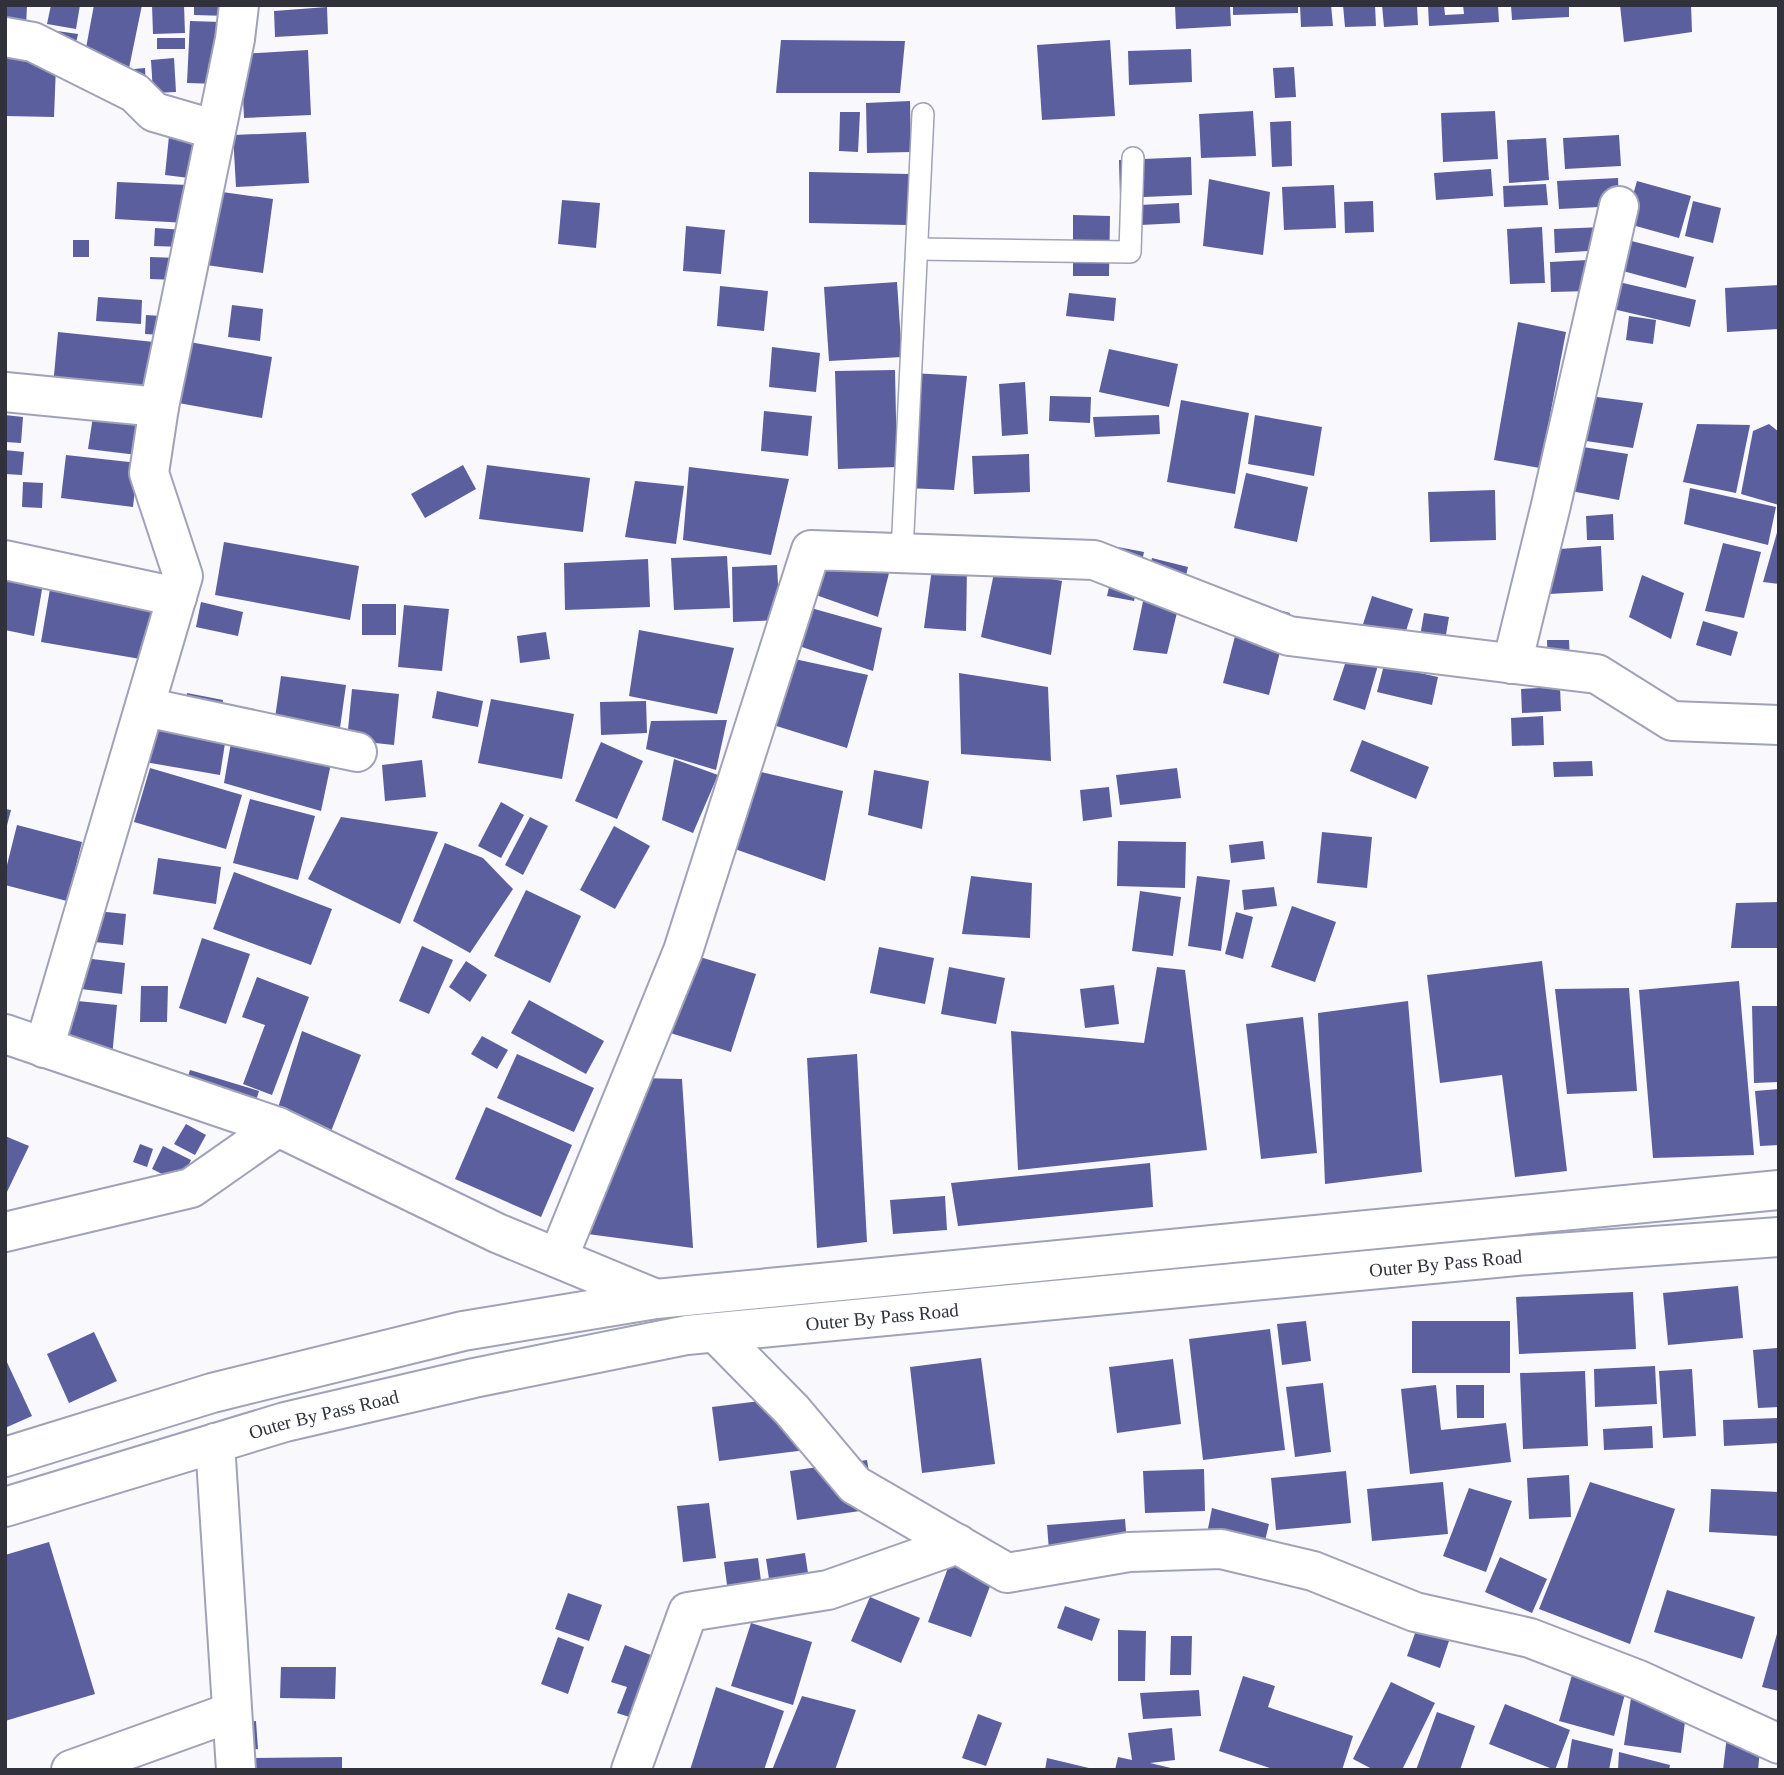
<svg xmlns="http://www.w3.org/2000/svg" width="1784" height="1775" viewBox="0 0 1784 1775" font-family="'Times New Roman',serif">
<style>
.building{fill:#5b5f9e}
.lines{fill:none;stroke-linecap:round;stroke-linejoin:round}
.lane-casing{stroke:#a0a2b7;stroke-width:24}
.street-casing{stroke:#a0a2b7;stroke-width:42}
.primary-casing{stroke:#a0a2b7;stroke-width:42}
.lane{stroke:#fff;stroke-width:21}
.street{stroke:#fff;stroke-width:38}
.primary{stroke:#fff;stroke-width:38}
.labels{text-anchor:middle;stroke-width:7;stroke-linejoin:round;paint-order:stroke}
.street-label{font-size:19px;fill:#30313a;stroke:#fff}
</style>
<rect width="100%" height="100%" fill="#f8f8fd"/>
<!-- building -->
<g class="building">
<path d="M5,5H27L26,27H5Z"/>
<path d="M51,5H80L76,29L47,24Z"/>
<path d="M94,5H142L128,73L83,64Z"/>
<path d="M152,5H184L185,33L153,34Z"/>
<path d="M194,5H229V16L194,15Z"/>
<path d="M1175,5H1230L1231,26L1176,29Z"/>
<path d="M1233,5H1298V13L1233,15Z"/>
<path d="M1300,5H1331L1333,26L1301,27Z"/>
<path d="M1343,5H1375L1376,26L1345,27Z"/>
<path d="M1382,5H1417L1418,25L1384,27Z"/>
<path d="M1428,5H1444L1445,15L1464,14L1463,5H1498L1499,22L1429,26Z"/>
<path d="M1511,5H1569V17L1512,20Z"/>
<path d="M1620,5H1691L1692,32L1624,42Z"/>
<path d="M327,7L328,34L275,37L274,11Z"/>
<path d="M190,21L221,22L219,84L187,83Z"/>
<path d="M43,29L78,34L75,48Z"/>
<rect x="157" y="38" width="28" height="11"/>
<path d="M781,40L905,41L900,93H776Z"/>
<path d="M1110,40L1115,116L1042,120L1037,45Z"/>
<path d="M1191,49L1192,82L1129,85L1128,51Z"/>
<path d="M308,50L311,115L244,118L241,54Z"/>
<path d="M7,56L56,65L54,117L6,116Z"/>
<path d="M174,58L176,92L153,93L151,60Z"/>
<path d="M1294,67L1296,97L1275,98L1273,68Z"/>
<path d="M145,68L146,86H134V69Z"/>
<path d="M910,101L911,152L867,153L866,103Z"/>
<path d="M1253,111L1256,156L1201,158L1199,114Z"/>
<path d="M1495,111L1498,159L1443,162L1441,113Z"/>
<path d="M840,112H860L858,152L839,151Z"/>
<path d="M1291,121L1292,166L1272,167L1270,122Z"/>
<path d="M306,132L309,183L236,187L233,135Z"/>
<path d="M1619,135L1621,166L1565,169L1563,138Z"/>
<path d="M169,136L202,140L197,179L165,175Z"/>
<path d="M1546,138L1549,180L1509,183L1507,140Z"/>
<path d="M1191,157L1192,195L1120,198L1119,160Z"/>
<path d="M1491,169L1493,196L1436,200L1434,173Z"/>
<path d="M809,172L909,174L907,225L809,223Z"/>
<path d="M1618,178L1619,206L1559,209L1557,181Z"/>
<path d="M1209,179L1270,192L1263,255L1203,246Z"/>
<path d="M1637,181L1691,196L1679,238L1625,223Z"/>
<path d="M117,182L188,185L187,223L115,219Z"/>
<path d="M1546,184L1548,205L1504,207L1503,186Z"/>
<path d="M1334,185L1336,228L1284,230L1282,187Z"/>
<path d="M208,190L273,199L263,273L199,264Z"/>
<path d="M562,200L600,203L596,248L558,244Z"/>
<path d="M1373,201L1374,232L1345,233L1344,202Z"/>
<path d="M1693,201L1721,208L1713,243L1685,236Z"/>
<path d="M1179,203L1180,223L1141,225L1140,205Z"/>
<path d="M1073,215L1110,216L1109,276H1073Z"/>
<path d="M686,226L725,230L721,274L683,271Z"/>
<path d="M1542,227L1545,283L1510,284L1507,229Z"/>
<path d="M1604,227L1605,250L1555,253L1554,229Z"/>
<path d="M155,228L185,230L183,247L154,246Z"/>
<path d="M1616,237L1694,257L1686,288L1608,267Z"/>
<rect x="73" y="240" width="16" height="17"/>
<path d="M150,257L179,258L178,280L150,279Z"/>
<path d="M1588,260L1590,291L1551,292L1550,262Z"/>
<path d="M1606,279L1696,300L1690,327L1600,306Z"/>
<path d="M897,282L902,357L829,361L824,287Z"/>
<path d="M1779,285V329L1727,332L1725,288Z"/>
<path d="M720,286L768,291L764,331L717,326Z"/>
<path d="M1069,293L1116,298L1114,321L1066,316Z"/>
<path d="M98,297L142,300L141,324L96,321Z"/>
<path d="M232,305L263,309L260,341L228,337Z"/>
<path d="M146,315L161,316V335L145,334Z"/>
<path d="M1629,316L1656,320L1653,344L1626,340Z"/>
<path d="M1518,322L1566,332L1540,468L1494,460Z"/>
<path d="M58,332L154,342L149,396L53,386Z"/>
<path d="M184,341L272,357L262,418L173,402Z"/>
<path d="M772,347L820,353L816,392L769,387Z"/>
<path d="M1109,349L1178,364L1169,407L1099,392Z"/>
<path d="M895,370L897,467L838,469L835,371Z"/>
<path d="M911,373L967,376L954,490L905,488Z"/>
<path d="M1025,382L1028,434L1002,436L999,384Z"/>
<path d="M1582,395L1643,403L1633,448L1573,439Z"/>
<path d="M1050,396L1091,397L1090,423L1049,421Z"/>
<path d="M1181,400L1249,413L1235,494L1167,482Z"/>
<path d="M94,410L143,417L137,455L88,449Z"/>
<path d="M764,411L812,416L808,456L761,451Z"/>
<path d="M5,415L23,417L21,443L5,442Z"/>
<path d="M1159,415L1160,434L1095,437L1093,417Z"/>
<path d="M1255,415L1322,427L1314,476L1248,464Z"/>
<path d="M1697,424L1750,425L1736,493L1683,482Z"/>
<path d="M1769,424L1779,432V505L1741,494L1753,431Z"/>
<path d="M1570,445L1628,454L1619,500L1560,489Z"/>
<path d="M5,450L24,452L22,475L5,474Z"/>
<path d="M1029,454L1030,492L974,494L972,456Z"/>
<path d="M66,455L138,463L133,507L61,498Z"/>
<path d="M463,465L476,489L425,518L411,494Z"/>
<path d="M487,465L590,478L583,532L479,519Z"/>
<path d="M689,467L789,479L771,555L683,540Z"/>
<path d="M1246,473L1308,487L1297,542L1234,528Z"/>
<path d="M635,481L684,486L676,544L625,537Z"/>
<path d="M23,482L43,483L42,508L22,507Z"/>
<path d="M1690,488L1776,507L1768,545L1684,524Z"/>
<path d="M1495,490L1496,540L1430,542L1428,492Z"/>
<path d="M1613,514L1614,540H1587L1586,516Z"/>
<path d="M1778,529L1779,584L1763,582Z"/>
<path d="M224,542L359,566L350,620L215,595Z"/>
<path d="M1723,543L1761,552L1744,618L1705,611Z"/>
<path d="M1601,546L1603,591L1549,594L1546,550Z"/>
<path d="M1118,547L1144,552L1134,601L1107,596Z"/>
<path d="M727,556L730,608L674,610L671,558Z"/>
<path d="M1152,558L1188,567L1167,654L1133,650Z"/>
<path d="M648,559L650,607L565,610L564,563Z"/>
<path d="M829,560L890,569L878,617L816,595Z"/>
<path d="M933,561L967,567L966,631L924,628Z"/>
<path d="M777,565L780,620L733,622L732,567Z"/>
<path d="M995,568L1062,581L1051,655L981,637Z"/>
<path d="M5,571L44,578L34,636L5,630Z"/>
<path d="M1642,575L1684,593L1671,639L1629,617Z"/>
<path d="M51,583L162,601L152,661L41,642Z"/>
<path d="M1372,596L1413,609L1398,656L1357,643Z"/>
<path d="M1244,601L1290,613L1269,695L1223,683Z"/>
<path d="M201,602L243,612L238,636L196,627Z"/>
<rect x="362" y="604" width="34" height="31"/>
<path d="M404,605L449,609L442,671L398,667Z"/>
<path d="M811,608L882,628L873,671L796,645Z"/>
<path d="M1424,613L1449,617L1441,664L1416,660Z"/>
<path d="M1703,621L1738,632L1731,656L1696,645Z"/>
<path d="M639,630L734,648L717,714L629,696Z"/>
<path d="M546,632L550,659L520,663L517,636Z"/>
<path d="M1547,640H1569L1570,665L1548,666Z"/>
<path d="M1350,649L1381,655L1365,710L1333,700Z"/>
<path d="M790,658L868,675L847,748L770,724Z"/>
<path d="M1384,665L1438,677L1432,705L1377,692Z"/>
<path d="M959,673L1048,687L1051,761L961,754Z"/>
<path d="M281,676L346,685L338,742L273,732Z"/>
<path d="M1560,687L1561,711L1522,713L1521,689Z"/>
<path d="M352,689L399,694L394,745L347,740Z"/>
<path d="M437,691L483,701L478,727L432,718Z"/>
<path d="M187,693L223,700L221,716L184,710Z"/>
<path d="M491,699L574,714L562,779L478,763Z"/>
<path d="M646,701L647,733L601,735L600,702Z"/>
<path d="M1543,716L1544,745L1512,746L1511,718Z"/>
<path d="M727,720L716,770L646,749L651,721Z"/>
<path d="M146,722L226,737L220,775L139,761Z"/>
<path d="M233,731L333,754L321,811L224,783Z"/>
<path d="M1362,740L1429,767L1416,799L1350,771Z"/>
<path d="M601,742L643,761L617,819L575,801Z"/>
<path d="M674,759L718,775L693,833L662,820Z"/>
<path d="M422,760L426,797L385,801L382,765Z"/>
<path d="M1592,761L1593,776L1554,777L1553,762Z"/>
<path d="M150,768L242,795L226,849L134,822Z"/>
<path d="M1177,768L1181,798L1120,805L1116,775Z"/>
<path d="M874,770L929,781L922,829L868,815Z"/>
<path d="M761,772L843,791L825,881L732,848Z"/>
<path d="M1109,787L1112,817L1083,821L1080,790Z"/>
<path d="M250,799L315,816L298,880L233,863Z"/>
<path d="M501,802L524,815L501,858L478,846Z"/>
<path d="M5,809L11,810L6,829H5Z"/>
<path d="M341,817L438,832L400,924L308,879Z"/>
<path d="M530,817L548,826L523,875L505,865Z"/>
<path d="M17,825L82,842L67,901L5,885V873Z"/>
<path d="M614,826L650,846L615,909L580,890Z"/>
<path d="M1322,832L1372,837L1367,888L1317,883Z"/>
<path d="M1118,841L1186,842L1185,888L1117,886Z"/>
<path d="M1263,841L1265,859L1231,863L1229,845Z"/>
<path d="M445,843L483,858L513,889L470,953L413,921Z"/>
<path d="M158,858L221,867L216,904L153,894Z"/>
<path d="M234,872L332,909L311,965L213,929Z"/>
<path d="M971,876L1032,883L1030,938L962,934Z"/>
<path d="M1197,876L1230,880L1221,951L1188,946Z"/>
<path d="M1274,887L1277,906L1244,910L1242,890Z"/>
<path d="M526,890L581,916L550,983L494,956Z"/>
<path d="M1140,891L1181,897L1173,956L1132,951Z"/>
<path d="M1779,902V948H1731L1736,903Z"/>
<path d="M1292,906L1336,922L1315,982L1271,967Z"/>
<path d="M87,910L126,914L123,945L85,941Z"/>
<path d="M1236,912L1253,917L1243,959L1225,954Z"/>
<path d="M202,938L250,954L226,1024L179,1008Z"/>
<path d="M422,946L453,960L429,1014L399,1001Z"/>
<path d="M879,947L934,958L925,1004L870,993Z"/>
<path d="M690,954L756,974L731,1052L664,1031Z"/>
<path d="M84,958L125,963L122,994L81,989Z"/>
<path d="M466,961L487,975L470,1002L449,987Z"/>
<path d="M1542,961L1567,1171L1515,1177L1502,1075L1440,1083L1427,975Z"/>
<path d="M949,967L1005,978L996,1024L941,1014Z"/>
<path d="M1157,967L1185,970L1207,1150L1018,1170L1011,1031L1144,1043Z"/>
<path d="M257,977L309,997L272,1095L243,1084L265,1025L242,1017Z"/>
<path d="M1739,981L1754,1155L1653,1158L1639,990Z"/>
<path d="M1114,985L1119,1024L1085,1028L1080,989Z"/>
<path d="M141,986H168L167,1022H140Z"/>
<path d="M1629,988L1637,1091L1567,1094L1555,989Z"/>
<path d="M68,1000L117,1005L112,1057L64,1053Z"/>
<path d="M529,1000L604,1041L586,1074L511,1033Z"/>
<path d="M1408,1001L1422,1172L1325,1184L1318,1013Z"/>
<path d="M1752,1006H1779V1082L1754,1083Z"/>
<path d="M1303,1017L1317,1153L1261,1159L1246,1024Z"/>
<path d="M302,1031L361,1055L330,1134L277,1111Z"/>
<path d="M482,1036L508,1050L497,1069L471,1054Z"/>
<path d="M517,1054L594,1088L574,1132L497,1098Z"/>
<path d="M857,1054L867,1242L817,1248L807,1058Z"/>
<path d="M190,1070L259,1091L252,1113L183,1091Z"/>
<path d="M640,1078L682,1079L693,1248L580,1233Z"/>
<path d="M1779,1089V1145L1760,1146L1755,1091Z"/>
<path d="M486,1107L572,1145L541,1217L455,1179Z"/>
<path d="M186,1124L206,1135L195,1155L174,1144Z"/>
<path d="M5,1136L29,1146L5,1196Z"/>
<path d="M140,1144L153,1149L147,1167L133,1162Z"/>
<path d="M163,1146L191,1160L180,1183L152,1169Z"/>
<path d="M1150,1163L1153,1207L958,1226L951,1183Z"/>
<path d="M945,1196L947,1230L893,1234L890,1200Z"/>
<path d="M1738,1286L1743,1338L1668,1345L1663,1293Z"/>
<path d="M1633,1292L1636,1349L1519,1354L1516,1297Z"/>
<path d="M1306,1321L1311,1361L1282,1365L1277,1324Z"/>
<rect x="1412" y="1321" width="98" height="52"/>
<path d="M1270,1329L1285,1450L1203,1460L1189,1339Z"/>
<path d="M94,1332L117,1381L69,1403L47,1354Z"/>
<path d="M1777,1348L1779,1407L1758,1408L1753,1350Z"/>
<path d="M5,1358L32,1416L5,1428Z"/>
<path d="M981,1358L995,1464L922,1473L910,1367Z"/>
<path d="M1173,1359L1181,1424L1117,1433L1109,1367Z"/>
<path d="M1655,1366L1657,1404L1595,1407L1594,1369Z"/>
<path d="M1692,1369L1696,1436L1663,1438L1659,1371Z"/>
<path d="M1585,1371L1588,1446L1523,1449L1520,1373Z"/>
<path d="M1323,1383L1331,1452L1295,1457L1286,1387Z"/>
<path d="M1436,1385L1441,1430L1506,1423L1511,1462L1410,1474L1401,1389Z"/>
<path d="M1456,1385H1484V1418H1457Z"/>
<path d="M799,1396L806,1450L719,1461L712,1407Z"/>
<path d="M1778,1418L1779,1443L1724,1446L1723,1420Z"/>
<path d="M1652,1426L1653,1448L1604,1450L1603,1429Z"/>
<path d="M867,1460L870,1478L856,1481L860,1511L797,1520L790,1471Z"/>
<path d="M1204,1469L1205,1511L1145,1513L1143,1471Z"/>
<path d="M1346,1471L1351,1523L1276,1530L1271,1478Z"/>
<path d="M1569,1475L1571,1517L1529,1519L1527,1478Z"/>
<path d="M1443,1482L1448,1534L1372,1541L1367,1489Z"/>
<path d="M1590,1482L1675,1509L1630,1644L1539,1609Z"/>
<path d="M1469,1488L1512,1501L1486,1572L1443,1556Z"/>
<path d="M1711,1489L1779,1492V1536L1709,1532Z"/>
<path d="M709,1503L716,1558L683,1562L677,1506Z"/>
<path d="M1212,1508L1269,1524L1262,1553L1206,1539Z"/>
<path d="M1125,1519L1128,1556L1050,1563L1047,1525Z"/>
<path d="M49,1542L95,1694L5,1721V1555Z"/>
<path d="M805,1553L812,1600L773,1605L766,1559Z"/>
<path d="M952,1557L995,1573L971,1637L928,1622Z"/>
<path d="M1500,1557L1547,1579L1532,1613L1485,1592Z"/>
<path d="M758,1558L765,1611L731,1615L724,1562Z"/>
<path d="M1667,1590L1755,1617L1742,1659L1654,1632Z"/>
<path d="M568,1593L602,1605L589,1641L555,1629Z"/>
<path d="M870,1597L920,1618L901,1663L851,1641Z"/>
<path d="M1425,1605L1457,1617L1440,1668L1407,1656Z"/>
<path d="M1065,1606L1100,1619L1092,1641L1057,1628Z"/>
<path d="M751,1623L812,1642L793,1705L731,1686Z"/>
<path d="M1118,1630L1146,1631L1145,1681H1118Z"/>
<path d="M1778,1630H1779V1691L1762,1687Z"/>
<path d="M1171,1636H1192L1191,1675H1170Z"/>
<path d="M558,1637L584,1647L568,1694L541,1684Z"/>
<path d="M625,1645L661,1659L639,1720L617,1713L627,1687L611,1682Z"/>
<path d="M281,1667H336L335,1699L280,1698Z"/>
<path d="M1572,1675L1626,1690L1614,1736L1559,1721Z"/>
<path d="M1243,1676L1275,1686L1268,1707L1353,1736L1342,1770H1276L1219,1751Z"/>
<path d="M1391,1682L1435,1703L1402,1770H1374L1353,1759Z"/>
<path d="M716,1687L784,1711L764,1770H690Z"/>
<path d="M1199,1690L1201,1716L1143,1719L1140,1693Z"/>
<path d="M802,1696L856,1710L835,1770H772Z"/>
<path d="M1631,1698L1687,1706L1681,1753L1624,1745Z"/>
<path d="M1505,1704L1570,1730L1555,1770L1489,1744Z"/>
<path d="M1437,1712L1475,1726L1460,1770H1416Z"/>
<path d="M978,1714L1002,1723L986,1766L962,1758Z"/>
<path d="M256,1721L258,1749L238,1751L235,1723Z"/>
<path d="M1172,1728L1175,1760L1150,1763L1179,1770H1115L1118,1757L1132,1760L1128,1733Z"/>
<path d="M1727,1735L1761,1739L1758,1770H1723Z"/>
<path d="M1572,1739L1613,1749L1609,1770H1567Z"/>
<path d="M1619,1752L1670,1765L1669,1770H1618Z"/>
<path d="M342,1757V1770H253V1758Z"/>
<path d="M1047,1758L1093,1769V1770H1045Z"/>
</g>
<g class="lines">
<defs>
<g id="lane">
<path d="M917,249L1130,252L1133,158"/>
<path d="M902,553L923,114"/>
</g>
<g id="street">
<path d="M5,37L33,42L135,93L154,112L216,130"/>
<path d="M5,392L159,407L235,39L239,5"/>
<path d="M5,560L177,597"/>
<path d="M1512,664L1551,505L1619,206"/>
<path d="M145,707L357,752"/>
<path d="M5,1034L278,1127L497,1233L656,1299"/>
<path d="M44,1048L183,576L149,473L159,407"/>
<path d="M5,1232L191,1188L278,1127"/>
<path d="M558,1258L683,951L811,550L1094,560L1289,636L1597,674L1672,721L1779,725"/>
<path d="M716,1333L792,1410L855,1485L1007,1573L1129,1552L1221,1549L1313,1571L1415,1612L1530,1638L1639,1680L1779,1744"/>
<path d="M215,1443L236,1770"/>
<path d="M71,1770L232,1712"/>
<path d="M631,1770L688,1612L828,1590L958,1544"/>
</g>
<g id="primary">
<path d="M5,1457L212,1393L463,1331L656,1299L1779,1190"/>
<path id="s1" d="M5,1507L285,1422L474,1378L687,1335L1516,1256L1779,1237"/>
</g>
</defs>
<!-- lane casing -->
<use href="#lane" class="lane-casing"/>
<!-- street casing -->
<use href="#street" class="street-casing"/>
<!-- primary casing -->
<use href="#primary" class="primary-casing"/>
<!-- lane -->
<use href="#lane" class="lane"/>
<!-- street -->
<use href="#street" class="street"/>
<!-- primary -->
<use href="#primary" class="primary"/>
</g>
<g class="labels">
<!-- street labels -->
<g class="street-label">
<text dy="7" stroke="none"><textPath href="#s1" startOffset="1466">Outer By Pass Road</textPath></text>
<text dy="7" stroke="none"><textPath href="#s1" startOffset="900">Outer By Pass Road</textPath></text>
<text dy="7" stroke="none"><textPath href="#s1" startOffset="332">Outer By Pass Road</textPath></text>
</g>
</g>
<!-- border -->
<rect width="1784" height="1775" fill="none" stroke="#30313a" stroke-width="14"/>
</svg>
